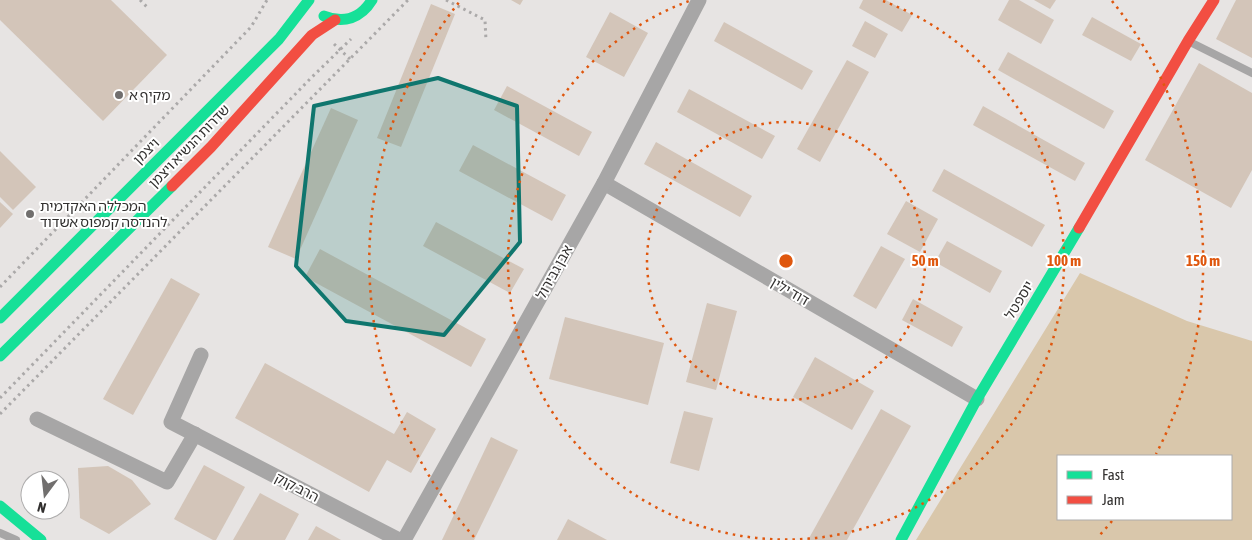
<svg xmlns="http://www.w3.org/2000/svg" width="1252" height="540" viewBox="0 0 1252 540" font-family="'Asap Condensed','Noto Sans Hebrew',sans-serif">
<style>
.green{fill:#d9c7ab;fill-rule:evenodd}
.building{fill:#d3c5b9}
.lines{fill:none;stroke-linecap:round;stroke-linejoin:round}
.path{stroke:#aba9a9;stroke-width:3;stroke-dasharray:2.5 4;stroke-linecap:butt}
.lane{stroke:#a7a6a6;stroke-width:8}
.street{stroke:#a7a6a6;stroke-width:15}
.fast{stroke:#16e098;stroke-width:11}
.jam{stroke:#f24e42;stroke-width:11}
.marked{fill:#0f766e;fill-opacity:0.2;stroke:#0f766e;stroke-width:4;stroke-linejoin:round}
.ring{fill:none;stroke:#df570e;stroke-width:2.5;stroke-dasharray:2.5 5}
.poi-dot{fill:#716f6e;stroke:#fff;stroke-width:2}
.labels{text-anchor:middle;stroke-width:4;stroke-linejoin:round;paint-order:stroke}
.poi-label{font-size:14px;fill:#32302f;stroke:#fff;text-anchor:start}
.street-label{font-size:14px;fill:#32302f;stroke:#fff}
.centre{fill:#df570e;stroke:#fff;stroke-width:2.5}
.ring-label{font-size:15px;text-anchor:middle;font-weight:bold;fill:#df570e;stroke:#fff;stroke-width:4;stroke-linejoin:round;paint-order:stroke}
</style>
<rect width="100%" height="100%" fill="#e7e4e3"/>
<!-- green -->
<path class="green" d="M1080,273L1187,321L1252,341V540H916ZM1058,456H1231V519H1058Z"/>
<!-- building -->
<g class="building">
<path d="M0,0H111L167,55L103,121L0,20Z"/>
<path d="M511,0H523L520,5Z"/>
<path d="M863,0H886L912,15L902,32L859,8Z"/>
<path d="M1009,0H1019L1054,20L1041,44L998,20Z"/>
<path d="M1034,0H1056L1050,9Z"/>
<path d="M1236,0H1252V58L1216,39Z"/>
<path d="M431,4L455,14L401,147L377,138Z"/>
<path d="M610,12L648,33L624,77L586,57Z"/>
<path d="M1092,17L1141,44L1131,61L1082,35Z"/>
<path d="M865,21L888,34L875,58L852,46Z"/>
<path d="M724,22L813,71L802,90L714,41Z"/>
<path d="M1008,52L1114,111L1104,129L998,70Z"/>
<path d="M847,60L869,72L820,162L797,149Z"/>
<path d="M1199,63L1252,93V170L1231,208L1145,160Z"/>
<path d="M507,86L592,132L579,156L494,110Z"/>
<path d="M689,89L775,136L762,159L677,112Z"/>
<path d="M983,106L1085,163L1075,181L973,125Z"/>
<path d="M331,108L358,120L296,259L268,247Z"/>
<path d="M656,142L752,196L740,217L644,164Z"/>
<path d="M473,145L566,195L552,221L459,171Z"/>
<path d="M0,151L36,187L13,210L0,197Z"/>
<path d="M944,169L1045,225L1032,247L932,191Z"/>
<path d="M906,201L938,219L920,252L887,234Z"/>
<path d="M0,202L13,214L0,228Z"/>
<path d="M436,222L524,269L510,293L423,246Z"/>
<path d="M947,241L1002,271L990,293L935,262Z"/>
<path d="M881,246L905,259L876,309L853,296Z"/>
<path d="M320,249L486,339L471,367L305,277Z"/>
<path d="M171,278L200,294L133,415L103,399Z"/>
<path d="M913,299L963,327L952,347L902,320Z"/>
<path d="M707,303L737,311L716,390L686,382Z"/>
<path d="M565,317L664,343L648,405L549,379Z"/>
<path d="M815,357L874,391L852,430L793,397Z"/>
<path d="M265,363L394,434L407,412L436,429L411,473L387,460L369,492L235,418Z"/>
<path d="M881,409L911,426L847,540H808Z"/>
<path d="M684,411L713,418L699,471L670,463Z"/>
<path d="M491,437L518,450L474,540H442Z"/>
<path d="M204,465L245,487L216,540H213L174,519Z"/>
<path d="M108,466L132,480L151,504L109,534L80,518L78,468Z"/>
<path d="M260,493L299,514L285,540H233Z"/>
<path d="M568,519L607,540H557Z"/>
<path d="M316,526L341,540H308Z"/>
</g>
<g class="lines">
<!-- path -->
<g class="path">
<path d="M140,0L147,7"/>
<path d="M446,0L485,20L486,41"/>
<path d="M334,44L350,59"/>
<path d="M0,287L251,27L267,0"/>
<path d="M0,398L310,79L351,39"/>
<path d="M0,414L408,0"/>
</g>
<!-- lane -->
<g class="lane">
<path d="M1190,42L1252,73"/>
<path d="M0,533L16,540"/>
</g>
<!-- street -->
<g class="street">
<path d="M604,183L977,399"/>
<path d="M201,355L171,422L399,540"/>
<path d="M37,419L167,482L195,434"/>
<path d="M404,540L604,183L699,0"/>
</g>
<!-- fast -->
<g class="fast">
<path d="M324,16C344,24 361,18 372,0"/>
<path d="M0,318L279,39L309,0"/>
<path d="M0,356L172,186"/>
<path d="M0,506L41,540"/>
<path d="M901,540L977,399L1079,228"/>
</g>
<!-- jam -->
<g class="jam">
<path d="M172,186L211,147L312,35L335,20"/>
<path d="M1079,228L1188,41L1214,0"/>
</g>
</g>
<!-- marked area -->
<path class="marked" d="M438,78L517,106L520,242L444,335L346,321L296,266L314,106Z"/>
<!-- distance rings -->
<g class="ring">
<circle cx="786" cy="261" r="139"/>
<path d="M883 1A278 278 0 1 1 689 1"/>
<path d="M1112 521A417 417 0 0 1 1098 537M474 537A417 417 0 0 1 460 1M1112 1A417 417 0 0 1 1156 454"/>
</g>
<!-- markers -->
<g class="poi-dot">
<circle cx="119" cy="95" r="5"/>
<circle cx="30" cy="214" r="5"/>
</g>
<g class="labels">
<!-- poi labels -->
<g class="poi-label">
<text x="129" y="100">מקיף א</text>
<text x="40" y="211">המכללה האקדמית<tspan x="40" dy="16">להנדסה קמפוס אשדוד</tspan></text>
</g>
<!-- street labels -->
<g class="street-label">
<text transform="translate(189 146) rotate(-46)" y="5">שדרות הנשיא ויצמן</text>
<text transform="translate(146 151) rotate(-45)" y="5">ויצמן</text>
<text transform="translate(554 272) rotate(-61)" y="5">אבן גבירול</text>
<text transform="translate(790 291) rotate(30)" y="5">דוד ילין</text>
<text transform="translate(1019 300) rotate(-59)" y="5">יוספטל</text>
<text transform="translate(297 487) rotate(27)" y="5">הרב קוק</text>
</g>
</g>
<circle cx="786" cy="261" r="8" class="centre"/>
<g class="ring-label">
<text x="925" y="266">50 m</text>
<text x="1064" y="266">100 m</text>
<text x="1203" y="266">150 m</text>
</g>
<!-- legend -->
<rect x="1057" y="455" width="175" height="65" fill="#ffffff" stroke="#adacac"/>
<rect x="1067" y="471" width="25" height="8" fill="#16e098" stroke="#adacac"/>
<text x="1102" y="480" font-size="15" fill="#32302f">Fast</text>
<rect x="1067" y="496" width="25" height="8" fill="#f24e42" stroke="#adacac"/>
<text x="1102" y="505" font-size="15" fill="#32302f">Jam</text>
<!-- north arrow -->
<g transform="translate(45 495) rotate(195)"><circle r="24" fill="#ffffff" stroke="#adacac"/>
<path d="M0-4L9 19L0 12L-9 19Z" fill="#716f6e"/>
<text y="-8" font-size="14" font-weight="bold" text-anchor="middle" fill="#32302f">N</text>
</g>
</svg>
